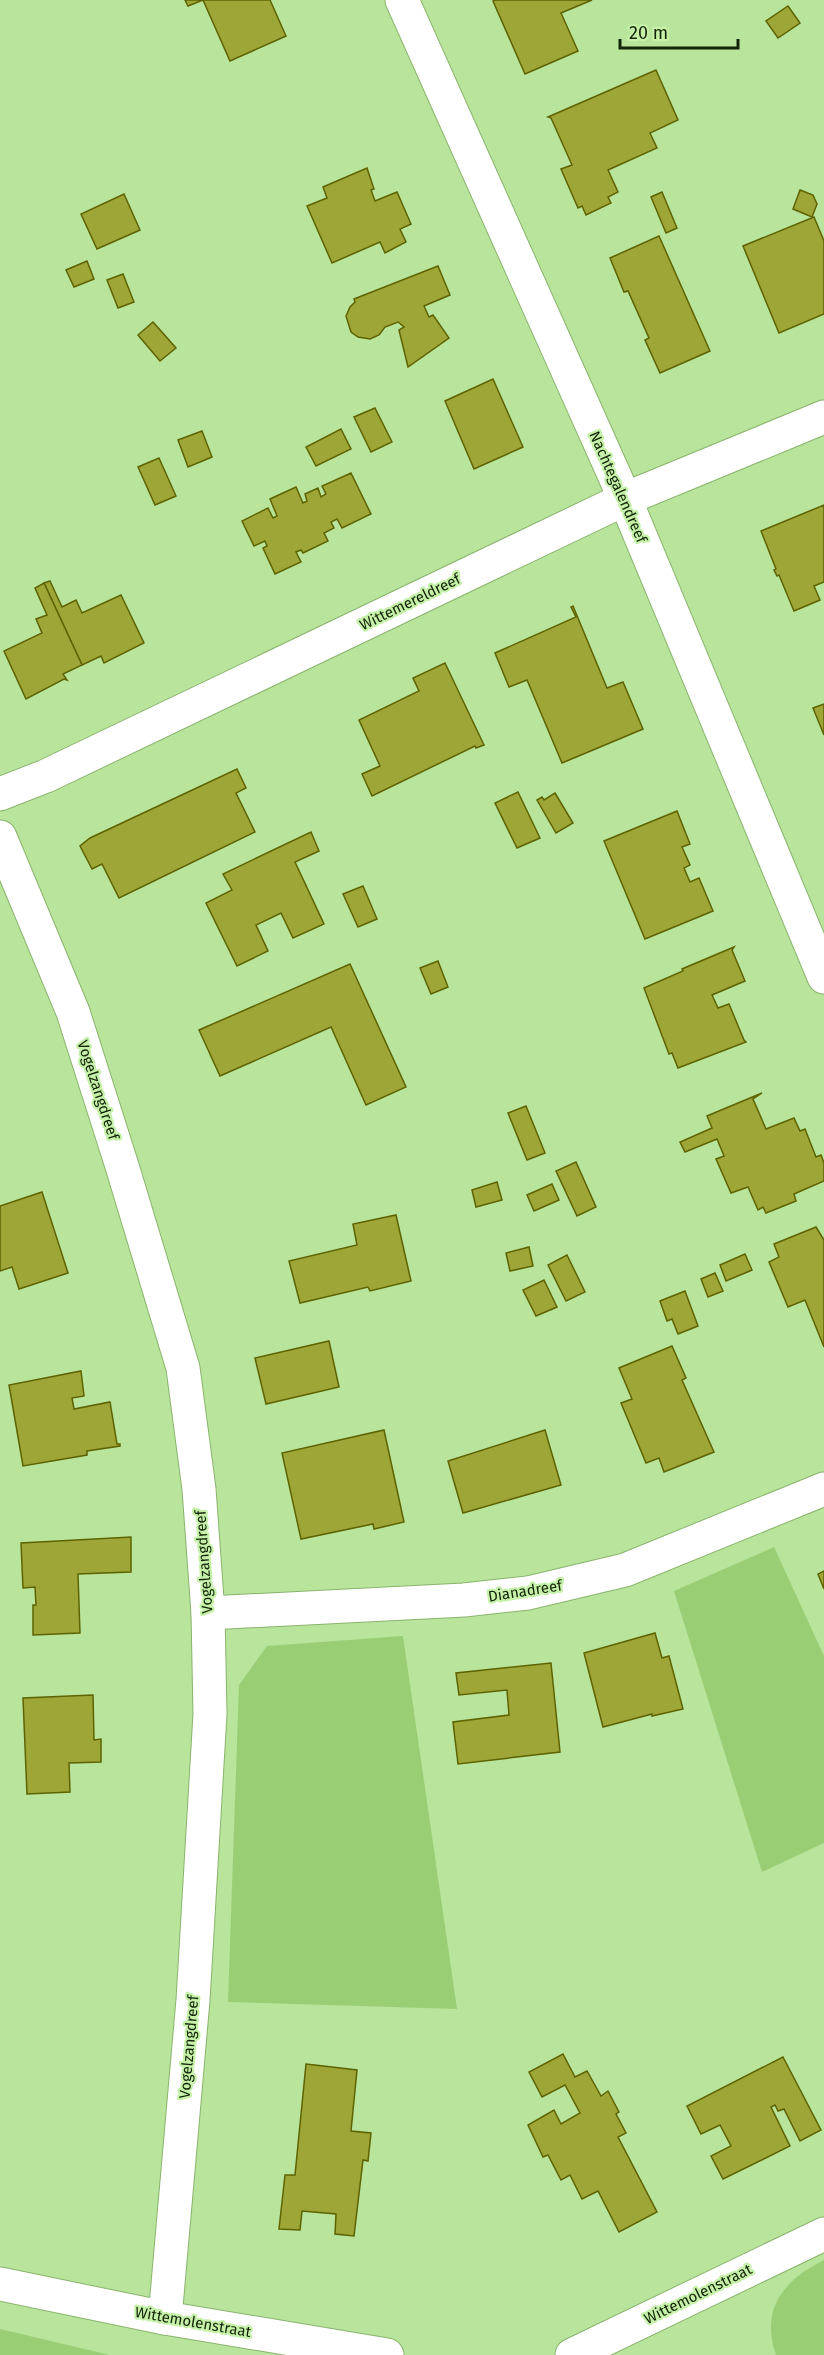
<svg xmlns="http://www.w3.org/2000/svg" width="824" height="2355" viewBox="0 0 824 2355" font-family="'Fira Sans',sans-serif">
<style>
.green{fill:#9ace75}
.building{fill:#9ea638;stroke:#5e6301;stroke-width:1.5}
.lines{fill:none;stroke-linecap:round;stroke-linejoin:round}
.street-casing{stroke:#8ab46d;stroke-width:35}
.street{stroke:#fff;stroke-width:33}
.labels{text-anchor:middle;stroke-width:4.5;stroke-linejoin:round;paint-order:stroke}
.street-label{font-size:15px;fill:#142408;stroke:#c5f1a8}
</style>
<rect width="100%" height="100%" fill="#b8e49b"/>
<!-- green -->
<g class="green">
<path d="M774,1547L824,1656V1843L762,1872L674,1591Z"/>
<path d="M403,1636L457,2009L228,2002L239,1685L267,1646Z"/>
<path d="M824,2260V2355H776C760,2308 784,2280 824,2260Z"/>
<path d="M0,2329L110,2355H0Z"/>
</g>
<!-- building -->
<g class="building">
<path d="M185,0H270L286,36L230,61L203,0L188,6Z"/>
<path d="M495,0H592L561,13L578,51L525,74L493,1Z"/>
<path d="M788,6L800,23L778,38L766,21Z"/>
<path d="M656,70L678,120L650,133L657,148L608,170L618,192L608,197L611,203L586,215L582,206L578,208L561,169L572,165L551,118L548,117Z"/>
<path d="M367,168L374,189L371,190L375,201L397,192L411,224L400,229L406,242L385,253L380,242L332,263L307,206L327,198L323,187Z"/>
<path d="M800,190L813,195L817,204L812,217L793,209Z"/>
<path d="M662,192L677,228L666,233L651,197Z"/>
<path d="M124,194L140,230L97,249L81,214Z"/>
<path d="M814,217L824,241V314L779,333L743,246Z"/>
<path d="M659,236L710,351L660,373L645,340L649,338L628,291L624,292L610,258Z"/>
<path d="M87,261L94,279L74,287L66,270Z"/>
<path d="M438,266L450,295L424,306L429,317L433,315L449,338L408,367L399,330L404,327L398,322L385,327L379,335L370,339L358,337L351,332L346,316L350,307L355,302L354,299Z"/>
<path d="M123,274L134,302L118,308L107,280Z"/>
<path d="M153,322L176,348L160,361L138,335Z"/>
<path d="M493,379L523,447L474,469L445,401Z"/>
<path d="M375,408L392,442L371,452L354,417Z"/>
<path d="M341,429L351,449L316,466L306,447Z"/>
<path d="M202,431L212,457L188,467L178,440Z"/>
<path d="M159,458L176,496L155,505L138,467Z"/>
<path d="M351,473L371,514L342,528L337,519L331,522L334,528L324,533L328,541L303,553L301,550L296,552L301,562L275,574L263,548L267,546L265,541L254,546L242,521L268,508L273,518L277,516L270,499L296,487L303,503L307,501L305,494L318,488L321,497L326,494L322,486Z"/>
<path d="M824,505V582L814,586L820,600L794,611L779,575L777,576L774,570L776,569L761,531Z"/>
<path d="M50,581L62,607L76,600L82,613L121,595L144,643L104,663L101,656L82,665L44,583Z"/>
<path d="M44,583L82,665L63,674L67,680L64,679L26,699L4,651L42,633L36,619L47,615L35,588Z"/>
<path d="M573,606L607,688L623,682L643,729L562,763L527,680L509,687L495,653L576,617L571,607Z"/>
<path d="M445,663L484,745L476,748L475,746L372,796L362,774L380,766L359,720L419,691L413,678Z"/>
<path d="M824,704V735L813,708Z"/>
<path d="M237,769L246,788L236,793L255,832L119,898L102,864L92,869L80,846L90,838Z"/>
<path d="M518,792L540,838L517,848L495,803Z"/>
<path d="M555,793L573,823L556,833L537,800L542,797L544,800Z"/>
<path d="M677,811L690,844L682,847L690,865L684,868L690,882L699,878L713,911L645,939L604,841Z"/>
<path d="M311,832L319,851L295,862L324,924L293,938L281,913L256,925L268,951L237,966L206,903L232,890L223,874Z"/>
<path d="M363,886L377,919L358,927L343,894Z"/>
<path d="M734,947L732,950L745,981L712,995L718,1008L729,1004L744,1040L746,1042L678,1068L672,1053L669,1054L644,988L683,971L682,969Z"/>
<path d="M438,961L448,987L431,994L420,968Z"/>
<path d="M350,964L406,1087L366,1105L331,1027L220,1076L199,1030Z"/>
<path d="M762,1093L753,1099L766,1129L794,1118L800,1131L805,1129L816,1157L821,1155L824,1163V1181L794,1194L796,1201L766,1213L763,1207L758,1210L748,1187L731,1193L716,1159L724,1156L717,1139L685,1152L680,1142L712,1128L707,1116Z"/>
<path d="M526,1106L545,1153L527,1160L508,1113Z"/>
<path d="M576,1162L596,1207L577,1216L556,1171Z"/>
<path d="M497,1182L502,1200L476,1207L472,1190Z"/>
<path d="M552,1184L559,1200L534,1211L527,1195Z"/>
<path d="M42,1192L68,1273L19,1289L12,1267L0,1271V1206Z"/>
<path d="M396,1215L411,1281L370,1291L368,1287L300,1303L289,1261L357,1245L353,1224Z"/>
<path d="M816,1227L824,1240V1347L805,1300L788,1307L769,1262L779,1257L774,1244Z"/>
<path d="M529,1247L533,1266L510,1271L506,1253Z"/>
<path d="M745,1254L752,1270L726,1281L720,1265Z"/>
<path d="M567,1255L585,1292L566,1301L548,1265Z"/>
<path d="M715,1273L723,1291L708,1297L701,1279Z"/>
<path d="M544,1280L557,1307L536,1316L523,1290Z"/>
<path d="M685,1291L698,1326L678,1334L672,1319L667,1321L660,1301Z"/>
<path d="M329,1341L339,1387L266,1404L255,1358Z"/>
<path d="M672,1346L686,1378L682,1380L714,1452L664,1472L659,1458L646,1463L621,1403L632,1399L619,1368Z"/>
<path d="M81,1371L84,1396L72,1398L74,1409L110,1402L117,1444H120V1446L87,1451V1455L23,1466L9,1385Z"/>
<path d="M384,1430L404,1522L374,1529L373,1524L301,1539L282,1453Z"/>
<path d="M545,1430L561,1485L463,1513L448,1461Z"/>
<path d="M131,1537V1572L78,1574L80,1633L33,1635V1605H36L35,1587L23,1588L21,1543Z"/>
<path d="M824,1571V1589L818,1574Z"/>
<path d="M655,1633L662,1658L669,1656L683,1709L652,1716V1714L603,1727L584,1653Z"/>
<path d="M551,1663L560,1752L458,1764L453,1722L509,1715L507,1690L459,1695L456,1673Z"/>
<path d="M93,1695L94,1740L101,1739V1762L69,1763L70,1792L27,1794L23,1698Z"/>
<path d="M563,2054L575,2077L587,2071L601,2096L608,2091L619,2112L616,2114L626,2133L618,2137L657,2212L619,2232L598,2191L582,2199L570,2175L561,2180L548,2155L543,2157L528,2125L554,2110L561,2124L580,2113L565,2085L542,2097L529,2072Z"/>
<path d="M783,2057L821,2130L800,2141L784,2109L778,2111L775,2105L771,2107L790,2146L723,2179L711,2156L731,2146L720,2125L701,2134L687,2106Z"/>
<path d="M306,2064L357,2070L351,2131L371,2133L368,2161L363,2160L354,2236L335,2234L336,2214L302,2211L300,2230L279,2229L285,2175H295Z"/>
</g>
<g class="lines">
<defs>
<g id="street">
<path d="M402,0L625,499L824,977"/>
<path d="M0,794L46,776L625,499L824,417"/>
<path d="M0,837L73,1012L122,1166L183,1368L199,1489L208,1613L210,1714L193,2000L165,2318"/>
<path d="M208,1613L464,1600L528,1593L625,1570L824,1489"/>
<path d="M0,2284L165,2318L387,2355"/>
<path d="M572,2355L824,2234"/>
</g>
</defs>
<!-- street casing -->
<use href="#street" class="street-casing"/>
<!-- street -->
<use href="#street" class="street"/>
</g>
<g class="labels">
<!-- street labels -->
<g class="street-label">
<text transform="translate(618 487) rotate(66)" y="5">Nachtegalendreef</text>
<text transform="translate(410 602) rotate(-26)" y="5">Wittemereldreef</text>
<text transform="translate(98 1090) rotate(72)" y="5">Vogelzangdreef</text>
<text transform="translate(204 1562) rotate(-94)" y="5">Vogelzangdreef</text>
<text transform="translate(525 1591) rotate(-9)" y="5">Dianadreef</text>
<text transform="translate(189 2047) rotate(-85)" y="5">Vogelzangdreef</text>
<text transform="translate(698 2294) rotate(-26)" y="5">Wittemolenstraat</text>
<text transform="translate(193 2322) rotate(10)" y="5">Wittemolenstraat</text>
</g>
</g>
<!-- scale -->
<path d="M620 39v9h118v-9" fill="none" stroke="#142408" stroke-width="3"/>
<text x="629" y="39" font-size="18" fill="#142408" stroke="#c5f1a8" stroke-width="4.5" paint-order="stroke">20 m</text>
</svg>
